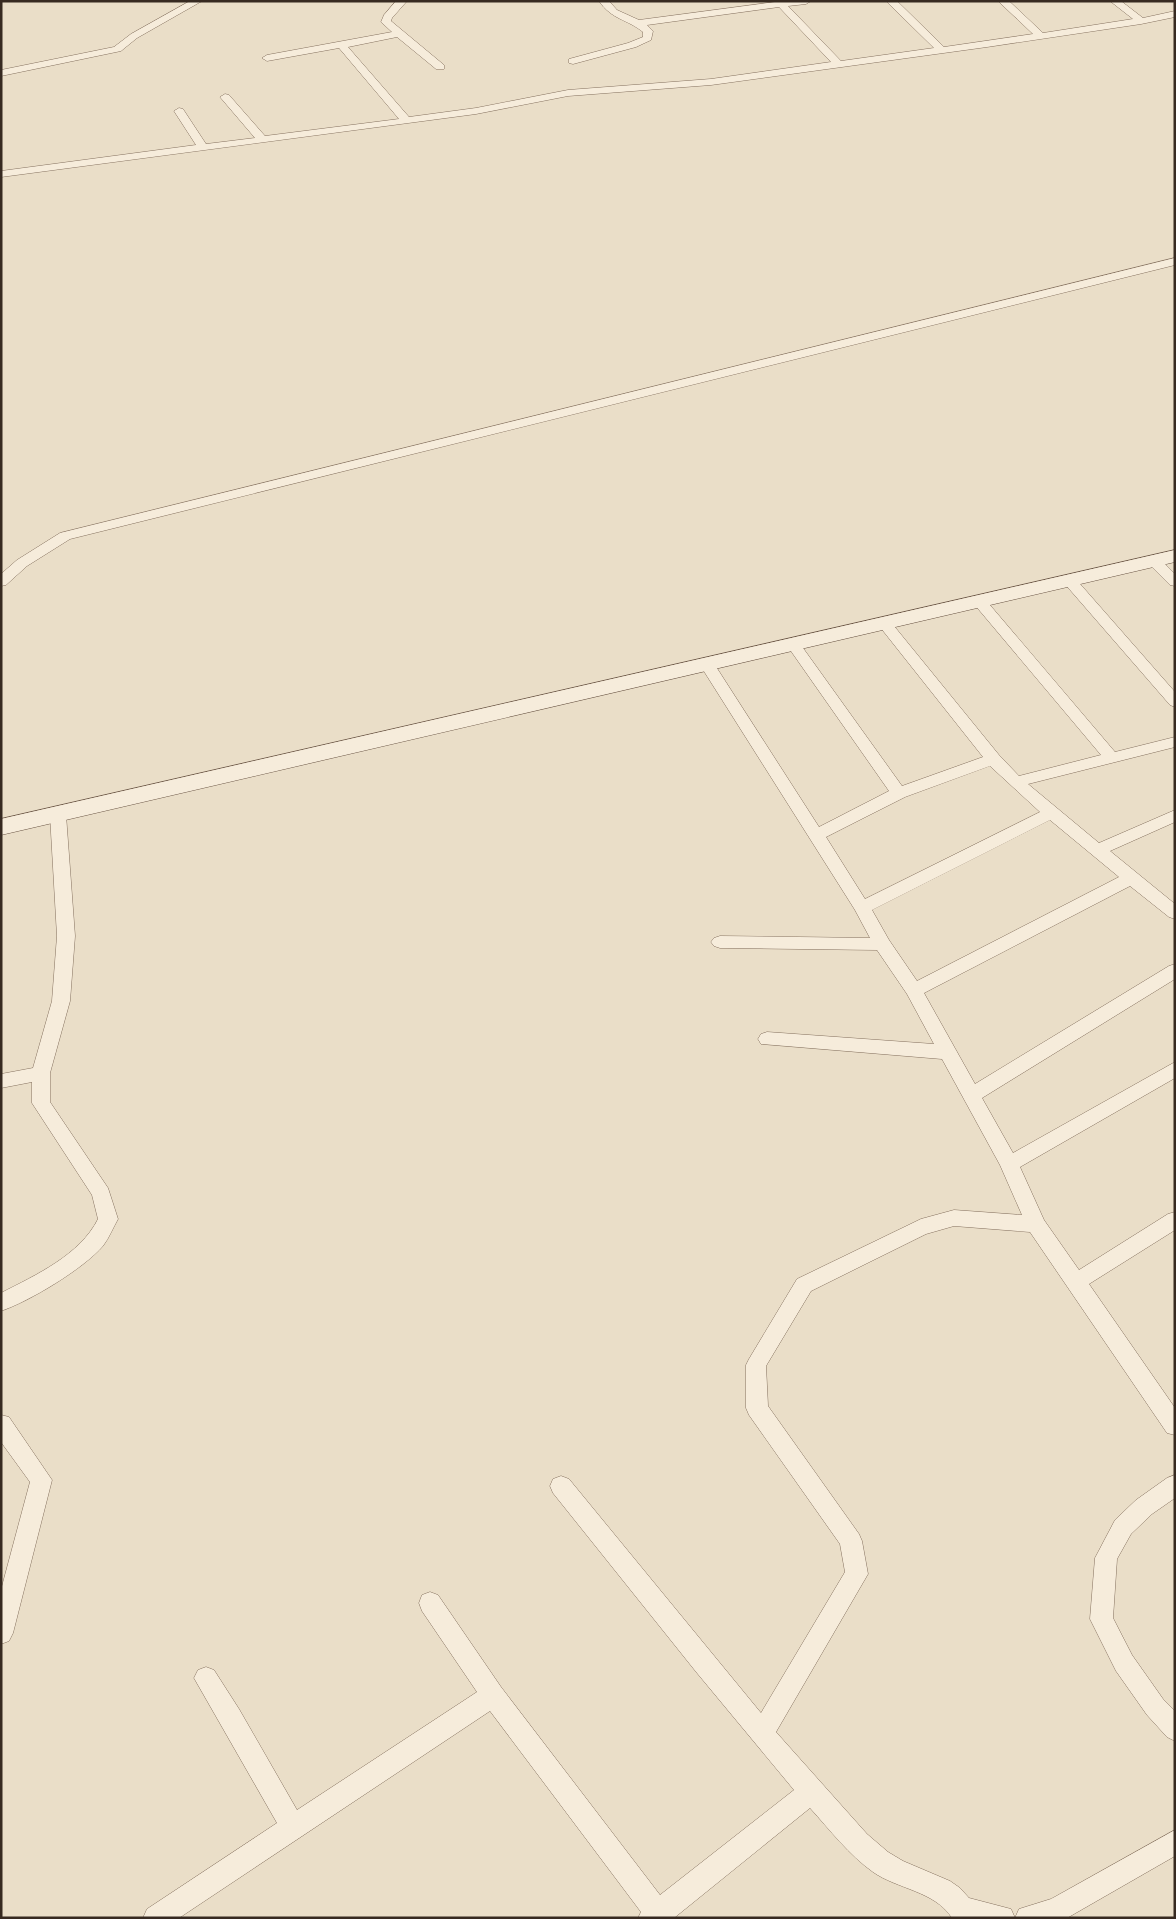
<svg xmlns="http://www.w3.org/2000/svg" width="1176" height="1919" viewBox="0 0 1176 1919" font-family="Spectral,serif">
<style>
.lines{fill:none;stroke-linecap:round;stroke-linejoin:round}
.street-casing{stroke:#85715f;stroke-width:1}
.secondary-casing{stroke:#675242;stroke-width:1}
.street{fill:#f6ecdb;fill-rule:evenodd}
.secondary{fill:#f6ecdb;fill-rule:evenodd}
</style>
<rect width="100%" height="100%" fill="#eadec8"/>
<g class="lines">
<defs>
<g id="street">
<path d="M190,1H202L137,38L121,51L1,76V70L114,47L131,34Z"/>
<path d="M396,1H407L392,18L391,21L444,65V69H436L397,37L348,47L409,117L476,108L568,90L711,79L831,62L779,7L647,25L653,31L651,40L636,47L573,64L569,63V59L628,43L643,37V32C627,19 612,20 599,1H609L617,10L639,20L782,1H811L806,4L788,6L841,61L934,48L886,1H897L944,47L1033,34L998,1H1009L1043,33L1133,19L1110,1H1121L1143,18L1175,11V17L1141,24L987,47L711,85L568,96L476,114L1,177V171L196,145L174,111L179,108L183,109L206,144L255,138L220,97L225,94L229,95L265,136L399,119L339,48L267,61L262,58L267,55L392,32L381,22L384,15Z"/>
<path d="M1175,258V265L70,539L27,566L6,585L1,586V574L17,560L60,533Z"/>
<path d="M1154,557L1159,558L1175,574V586L1170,585L1149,564L1147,561L1149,558Z"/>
<path d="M1069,576L1074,577L1175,692V707L1170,705L1064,583L1062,580L1064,577Z"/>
<path d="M979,597L984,598L1115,752L1175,737V747L1028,784L1099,843L1175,810V822L1110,851L1175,904V919L1169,917L1130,886L924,993L975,1084L1169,966L1175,964V979L982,1098L1013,1153L1175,1062V1078L1020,1167L1044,1220L1079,1270L1168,1214L1175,1212V1230L1089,1284L1175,1408V1435L1167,1433L1030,1232L954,1226L926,1234L811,1291L766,1366L768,1406L859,1534L862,1541L868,1574L776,1732L867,1834L888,1852L903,1861L950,1881L960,1888L969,1898L1011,1909L1015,1918H952C935,1891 897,1889 873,1872C849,1855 830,1830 810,1808L674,1918H638L641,1912L490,1711L179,1918H143L147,1909L277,1823L194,1678L198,1670L206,1667L214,1670L239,1709L297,1810L477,1692L422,1611L419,1603L422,1595L430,1592L438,1595L501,1687L660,1895L794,1790L697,1673L553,1493L550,1486L553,1479L561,1476L569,1479L761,1713L845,1572L840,1544L749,1415L746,1408V1365L749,1359L797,1279L921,1219L954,1210L1022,1215L1000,1165L942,1059L761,1044L758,1039L761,1034L767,1032L934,1044L907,994L877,950L720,948L714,946L711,942L714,938L720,936L870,938L855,910L700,665L703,662H713L819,827L889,791L786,644L788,641H798L902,786L983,757L880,627L878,624L880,621H890L999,755L1019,776L1101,755L974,604L972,601L974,598ZM990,766L1040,812L865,899L826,837L905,797ZM1050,820L1119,877L917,981L889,940L872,910Z"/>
<path d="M58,810L64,811L66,815L75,936L70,1001L50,1073V1102L108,1188L118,1219C113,1228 109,1238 103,1246C83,1269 30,1301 1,1311V1293C36,1275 80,1255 98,1219L92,1195L32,1103V1082L1,1088V1074L33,1068L52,1001L57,936L50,815L52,811Z"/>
<path d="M1,1415L9,1417L52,1480L13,1633L9,1641L1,1644V1590L30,1482L1,1442Z"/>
<path d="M1175,1475V1498L1152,1514L1131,1534L1117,1559L1113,1618L1132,1655L1163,1699L1175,1711V1741L1167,1737L1147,1715L1116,1671L1090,1619L1095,1558L1115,1520L1136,1500L1167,1478Z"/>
<path d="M1175,1830V1856L1067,1918H1015L1019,1909L1051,1899Z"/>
</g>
<path id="secondary" d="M1175,550V562L1,835V819Z"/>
</defs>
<!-- street casing -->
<use href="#street" class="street-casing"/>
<!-- secondary casing -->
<use href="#secondary" class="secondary-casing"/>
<!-- street -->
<use href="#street" class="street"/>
<!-- secondary -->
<use href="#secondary" class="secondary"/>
</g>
<!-- border -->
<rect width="1176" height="1919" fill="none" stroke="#372a21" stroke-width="5"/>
</svg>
